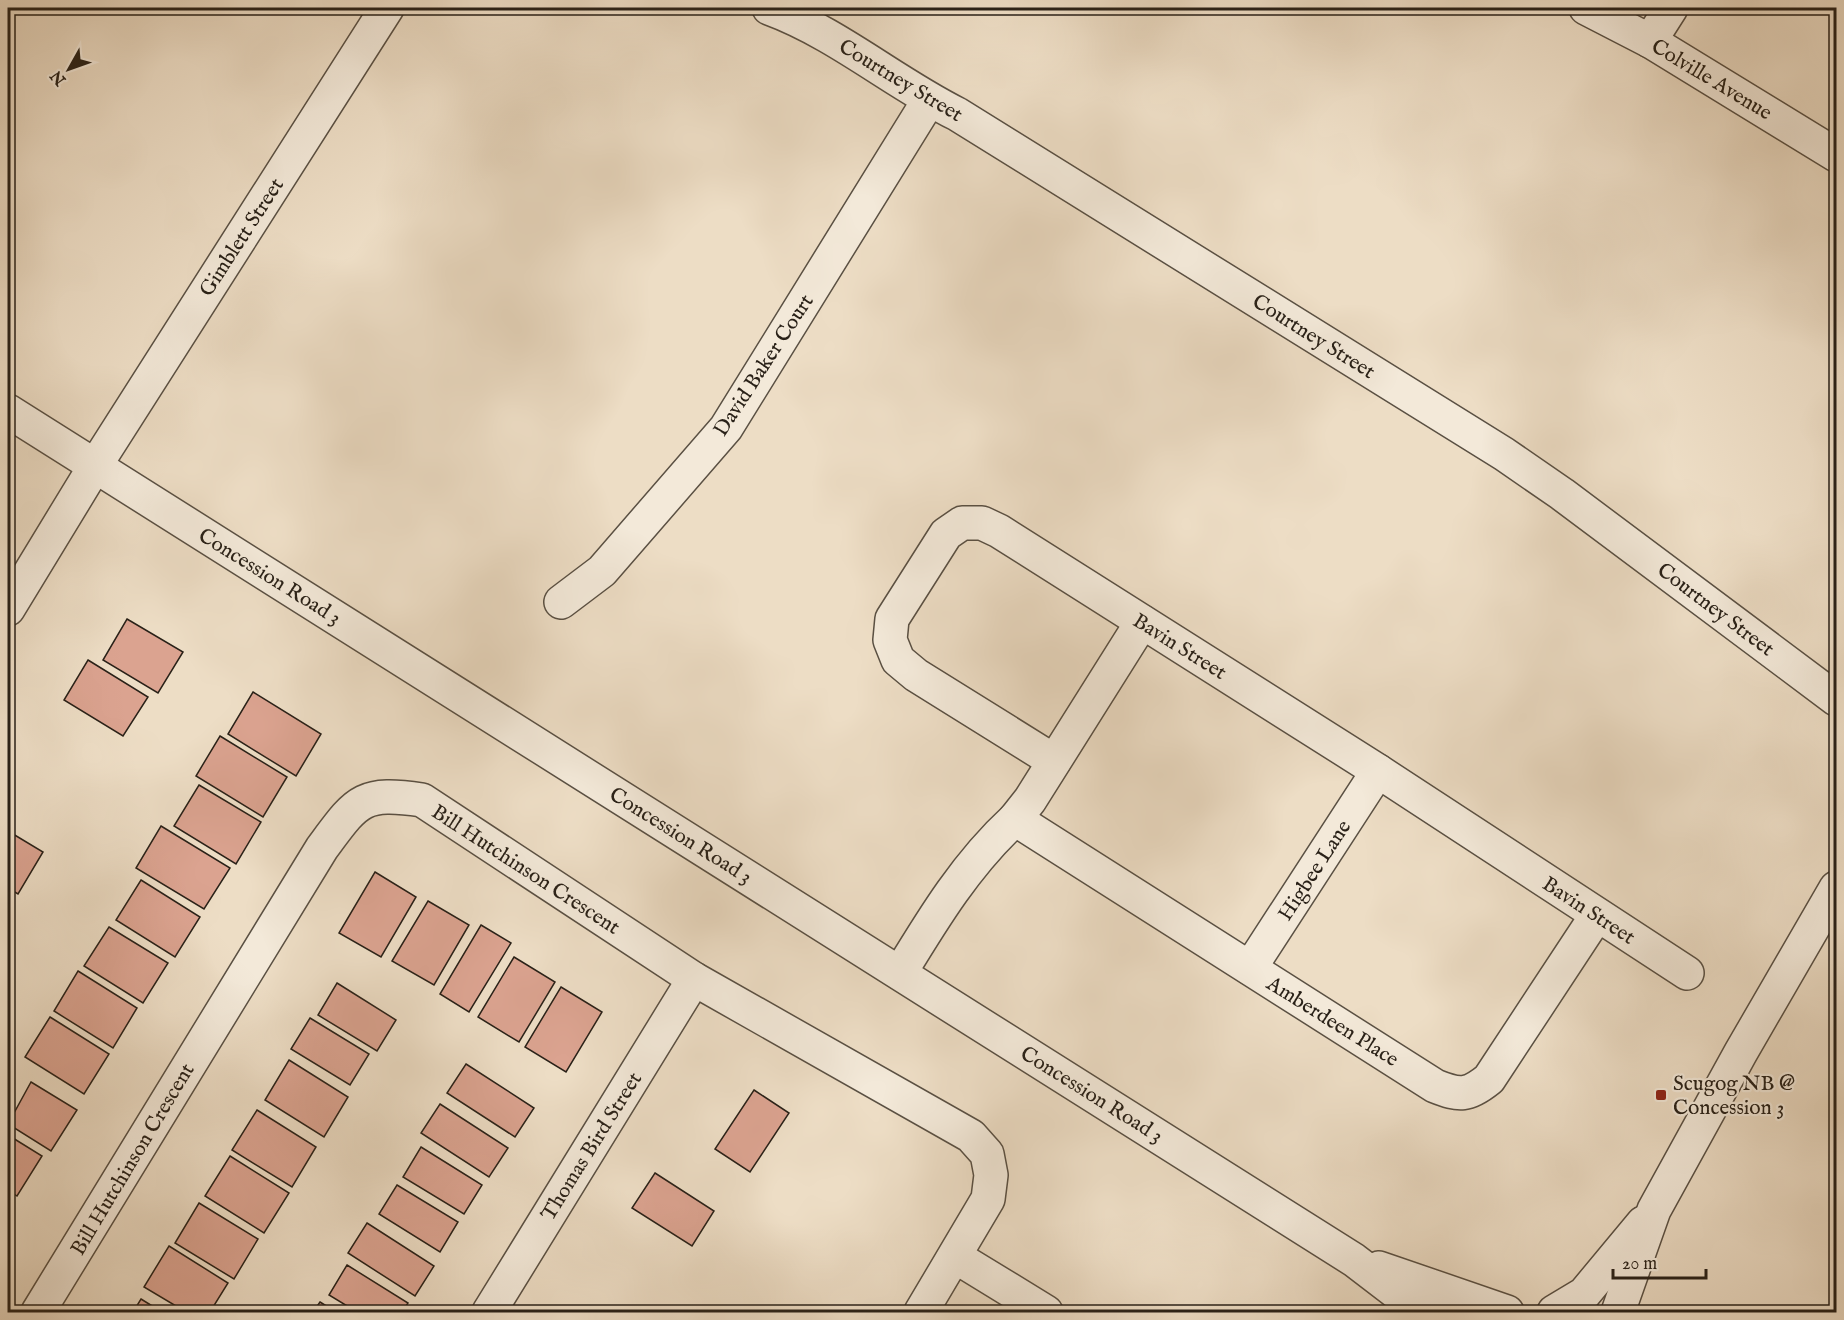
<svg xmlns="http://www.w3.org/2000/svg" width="1844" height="1320" viewBox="0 0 1844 1320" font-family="'IM FELL English',serif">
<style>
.building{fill:#dba390;stroke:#292118;stroke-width:1.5}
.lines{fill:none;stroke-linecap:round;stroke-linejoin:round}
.minor-casing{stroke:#5a5043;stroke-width:36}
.tertiary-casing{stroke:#5a5043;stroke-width:36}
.minor{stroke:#f3e9d9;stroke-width:33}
.tertiary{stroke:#f3e9d9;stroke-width:33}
.poi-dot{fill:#8f2418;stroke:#f3e9d9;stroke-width:2}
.labels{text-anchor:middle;stroke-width:4.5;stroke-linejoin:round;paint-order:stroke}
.street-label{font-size:21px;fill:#292118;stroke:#f3e9d9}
.poi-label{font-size:21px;fill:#292118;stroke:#f3e9d9;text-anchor:start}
</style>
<rect width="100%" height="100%" fill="#edddc5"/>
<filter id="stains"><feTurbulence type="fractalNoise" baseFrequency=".00333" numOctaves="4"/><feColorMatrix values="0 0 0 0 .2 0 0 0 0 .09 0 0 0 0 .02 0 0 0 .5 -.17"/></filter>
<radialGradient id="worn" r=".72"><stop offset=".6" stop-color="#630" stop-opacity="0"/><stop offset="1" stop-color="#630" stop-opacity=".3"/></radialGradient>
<!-- building -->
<g class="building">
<path d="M127,619L183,652L158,693L103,660Z"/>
<path d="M88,660L148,697L123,736L64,700Z"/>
<path d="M253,692L321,734L296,776L228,734Z"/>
<path d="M220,736L287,777L263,817L196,776Z"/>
<path d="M199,785L261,822L236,864L174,826Z"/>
<path d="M161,826L230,868L204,909L136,868Z"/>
<path d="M8,831L43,852L18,894L8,888Z"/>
<path d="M375,872L416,897L381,957L339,933Z"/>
<path d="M141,880L200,917L175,957L116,920Z"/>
<path d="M428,901L469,925L434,985L392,961Z"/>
<path d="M481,925L511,943L469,1012L440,994Z"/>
<path d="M109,927L168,963L143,1003L84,966Z"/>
<path d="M514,957L555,982L519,1042L478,1017Z"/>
<path d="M78,971L137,1008L113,1048L54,1011Z"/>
<path d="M337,983L396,1020L377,1051L318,1015Z"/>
<path d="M561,987L602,1012L566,1072L525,1047Z"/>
<path d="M50,1017L109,1054L84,1094L25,1057Z"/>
<path d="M310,1018L369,1054L350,1085L291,1049Z"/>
<path d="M289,1060L348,1097L324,1137L265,1100Z"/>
<path d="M466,1064L534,1108L515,1137L447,1093Z"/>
<path d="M31,1082L77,1110L51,1151L8,1124Z"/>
<path d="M754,1090L789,1113L750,1172L715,1149Z"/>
<path d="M440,1104L508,1148L489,1177L421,1133Z"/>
<path d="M257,1110L316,1147L292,1187L232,1150Z"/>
<path d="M8,1135L42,1156L17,1196L8,1190Z"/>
<path d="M421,1147L482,1185L464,1214L403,1177Z"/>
<path d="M230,1156L289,1193L264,1233L205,1196Z"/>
<path d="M655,1173L714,1211L692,1246L632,1208Z"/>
<path d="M397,1185L458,1222L440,1252L379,1214Z"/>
<path d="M199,1203L258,1239L234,1279L175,1243Z"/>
<path d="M367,1223L434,1266L415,1296L348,1253Z"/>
<path d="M169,1246L228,1283L210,1312H186L144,1287Z"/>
<path d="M347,1265L408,1303L402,1312H357L329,1295Z"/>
<path d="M141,1299L162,1312H133Z"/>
<path d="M320,1302L336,1312H313Z"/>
</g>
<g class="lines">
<defs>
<g id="minor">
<path d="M769,8C837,33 893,82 957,114L1504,454L1562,494L1836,699"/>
<path d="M1586,8L1650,41L1836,155"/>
<path d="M1650,41L1671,8"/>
<path d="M561,602L602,571L726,428L929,100"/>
<path d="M8,609L95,466L387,8"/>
<path d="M1054,761L916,675L898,660L890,640L892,619L946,534L962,523H982L999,531L1378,771L1687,973"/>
<path d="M1015,819L1030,800L1142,622"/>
<path d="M1250,968L1378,771"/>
<path d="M900,973C934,917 967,863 1015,819L1435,1086C1460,1096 1468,1096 1489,1079L1597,915"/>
<path d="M956,1257L1046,1312"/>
<path d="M38,1312L322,848C357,801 361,791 422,800L694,979L971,1136L987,1154L991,1175L988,1199L921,1312"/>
<path d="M489,1312L694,979"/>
</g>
<g id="tertiary">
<path d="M8,411L1354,1260L1422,1312"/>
<path d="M1379,1268L1507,1312"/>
<path d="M1554,1312L1584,1294L1643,1223"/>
<path d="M1618,1312L1654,1210L1741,1052L1836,888"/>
</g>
</defs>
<!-- minor casing -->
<use href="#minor" class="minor-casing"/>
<!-- tertiary casing -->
<use href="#tertiary" class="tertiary-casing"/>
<!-- minor -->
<use href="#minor" class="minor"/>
<!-- tertiary -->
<use href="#tertiary" class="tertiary"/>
</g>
<!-- markers -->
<rect class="poi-dot" x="1655" y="1089" width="12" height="12" rx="3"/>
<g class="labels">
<!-- street labels -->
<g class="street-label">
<text transform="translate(1712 79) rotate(31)" y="7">Colville Avenue</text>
<text transform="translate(901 80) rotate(31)" y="7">Courtney Street</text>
<text transform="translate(241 237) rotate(-57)" y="7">Gimblett Street</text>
<text transform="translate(1314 336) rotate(32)" y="7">Courtney Street</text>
<text transform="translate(763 365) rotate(-57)" y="7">David Baker Court</text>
<text transform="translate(270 576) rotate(32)" y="7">Concession Road 3</text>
<text transform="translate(1716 609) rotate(37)" y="7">Courtney Street</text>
<text transform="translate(1180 646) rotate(32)" y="7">Bavin Street</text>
<text transform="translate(681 835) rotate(32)" y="7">Concession Road 3</text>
<text transform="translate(526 869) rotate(33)" y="7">Bill Hutchinson Crescent</text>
<text transform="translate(1314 870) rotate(-57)" y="7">Higbee Lane</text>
<text transform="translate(1589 910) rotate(33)" y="7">Bavin Street</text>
<text transform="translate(1333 1021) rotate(32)" y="7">Amberdeen Place</text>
<text transform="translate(1092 1094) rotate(32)" y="7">Concession Road 3</text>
<text transform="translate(591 1146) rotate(-58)" y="7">Thomas Bird Street</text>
<text transform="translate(132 1159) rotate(-59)" y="7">Bill Hutchinson Crescent</text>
</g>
<!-- poi labels -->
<g class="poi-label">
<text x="1673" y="1090">Scugog NB @<tspan x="1673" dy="24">Concession 3</tspan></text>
</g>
</g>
<!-- margin -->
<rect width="1844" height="1320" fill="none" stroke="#edddc5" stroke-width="30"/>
<rect x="9" y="9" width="1826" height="1302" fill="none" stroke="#292118" stroke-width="3"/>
<rect x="15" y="15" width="1814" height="1290" fill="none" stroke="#292118" stroke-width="1.5"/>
<!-- north arrow -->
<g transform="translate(69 69) rotate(230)" stroke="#f3e9d9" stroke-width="4.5" paint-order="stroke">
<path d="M0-4.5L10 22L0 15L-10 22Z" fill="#292118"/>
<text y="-9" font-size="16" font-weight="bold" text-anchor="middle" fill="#292118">N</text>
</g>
<!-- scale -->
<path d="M1613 1269v9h93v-9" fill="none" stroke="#292118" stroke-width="3"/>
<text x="1622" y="1269" font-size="18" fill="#292118" stroke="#f3e9d9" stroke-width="4.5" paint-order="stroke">20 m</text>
<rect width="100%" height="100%" filter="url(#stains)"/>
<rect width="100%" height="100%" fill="url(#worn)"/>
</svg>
